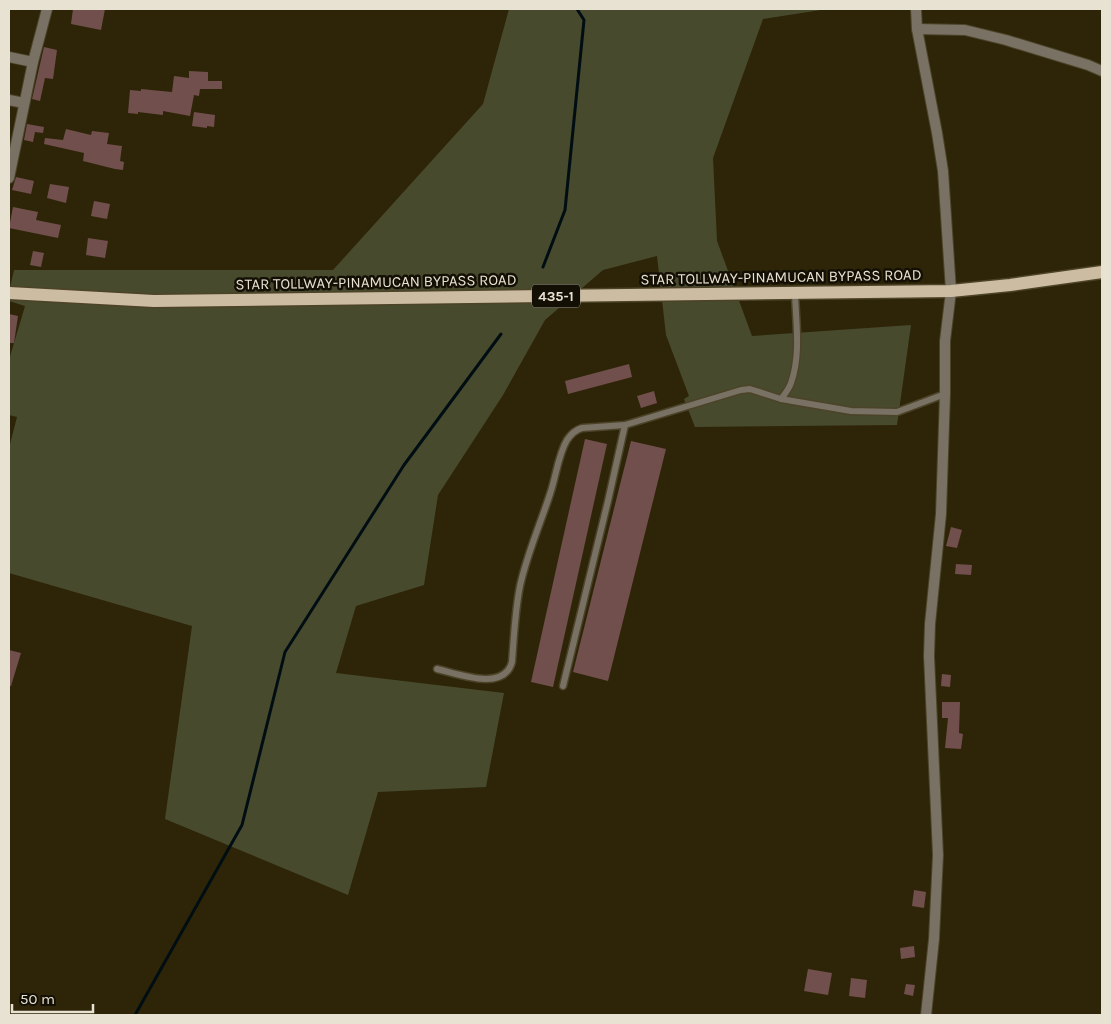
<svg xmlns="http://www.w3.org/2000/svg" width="1111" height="1024" viewBox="0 0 1111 1024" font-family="Karla,sans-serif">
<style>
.green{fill:#484a2e}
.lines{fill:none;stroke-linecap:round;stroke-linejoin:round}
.stream{stroke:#000e13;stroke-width:3}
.building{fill:#714f4c}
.service-casing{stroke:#4c4328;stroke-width:9}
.minor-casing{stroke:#4c4328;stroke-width:12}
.tertiary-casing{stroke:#4c4328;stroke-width:12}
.primary-casing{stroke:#4c4328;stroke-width:15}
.service{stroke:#787164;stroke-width:6}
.minor{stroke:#787164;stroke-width:10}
.tertiary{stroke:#787164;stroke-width:10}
.primary{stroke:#ccbca2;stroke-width:12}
.labels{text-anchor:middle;stroke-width:5;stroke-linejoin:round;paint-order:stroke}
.shield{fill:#130f04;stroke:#a8a394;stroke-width:1}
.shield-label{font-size:14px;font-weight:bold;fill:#e8e2d2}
.street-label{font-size:15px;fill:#e8e2d2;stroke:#130f04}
</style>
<rect width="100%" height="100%" fill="#2e2508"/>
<!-- green -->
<path class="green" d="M509,9H827L763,19L713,158L717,241L752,336L911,325L897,425L695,427L684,399L689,396L666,335L657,256L603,270L545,320L503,395L438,495L424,585L356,606L336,673L504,693L486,787L378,792L348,895L165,819L192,626L9,573V448L17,417L9,415V360L25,306L9,301V292L14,270H333L483,104Z"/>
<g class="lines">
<!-- stream -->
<g class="stream">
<path d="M543,267L565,210L584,20L577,9"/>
<path d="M135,1015L242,825L285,652L404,465L501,334"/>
</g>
</g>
<!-- building -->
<g class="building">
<path d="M73,9H105L101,30L71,24Z"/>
<path d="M44,47L57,50L53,79L45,78L40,101L32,99Z"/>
<path d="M189,71L208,72V81H222V89H200L199,96L194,95L190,116L163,111V115L138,112V114L128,113L130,90L141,91V89L172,92L174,76L189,78Z"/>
<path d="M194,112L215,115L214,127L207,126V128L192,126Z"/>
<path d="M27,124L44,127L43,133L35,132L33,142L24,140Z"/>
<path d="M66,129L91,135L92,131L109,133L107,144L122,146L120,161L124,162L123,170L115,169L83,161L84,153L44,144L45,138L63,140Z"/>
<path d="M16,177L34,181L31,194L12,190Z"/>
<path d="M50,184L69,187L66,203L47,198Z"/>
<path d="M94,201L110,204L107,219L91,216Z"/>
<path d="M13,207L38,212L36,220L61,225L58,238L9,228Z"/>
<path d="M88,238L108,241L105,258L86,255Z"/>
<path d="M33,251L44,253L41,267L30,265Z"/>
<path d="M9,314L18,316L14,343H9Z"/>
<path d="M629,364L632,377L568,394L565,381Z"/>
<path d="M654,391L657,403L641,408L637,396Z"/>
<path d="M585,439L607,444L553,687L531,682Z"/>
<path d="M631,441L666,449L608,681L573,672Z"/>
<path d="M951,527L962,530L957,548L946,546Z"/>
<path d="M956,564L972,565L971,575L955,574Z"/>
<path d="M9,650L21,653L11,686H9Z"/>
<path d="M942,674L951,675L950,687L941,686Z"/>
<path d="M942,702H960L959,733L963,734L961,749L945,748L948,718H942Z"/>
<path d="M914,890L926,892L924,908L912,906Z"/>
<path d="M914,946L915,957L901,959L900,948Z"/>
<path d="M808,969L832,973L828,995L804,991Z"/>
<path d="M851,978L867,980L865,998L849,996Z"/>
<path d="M906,984L915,985L913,996L904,994Z"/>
</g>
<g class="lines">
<defs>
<g id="service">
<path d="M781,399C785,394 789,389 791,383C801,355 796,323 795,294"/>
<path d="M437,669C458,674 504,692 512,662C514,636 515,611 520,586C527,554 540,525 550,494C556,477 558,455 567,440C571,434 575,430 582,428L625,425L741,390L750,389L781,399L851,411L897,412L945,394"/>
<path d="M563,686L608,501L625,425"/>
</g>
<g id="minor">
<path d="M917,29L965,30L1006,40L1088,65L1102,71"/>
<path d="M9,57L33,62"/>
<path d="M9,100L24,103"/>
</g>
<g id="tertiary">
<path d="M916,9L917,29L937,133L943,171L951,291L945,341V394L941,514L930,624L929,656L938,855L934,939L926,1015"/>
<path d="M9,178L33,62L47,9"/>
</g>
<path id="primary" d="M9,293L154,301L951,291L1010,285L1102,272"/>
</defs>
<!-- service casing -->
<use href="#service" class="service-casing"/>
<!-- minor casing -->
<use href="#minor" class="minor-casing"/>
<!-- tertiary casing -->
<use href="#tertiary" class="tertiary-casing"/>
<!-- primary casing -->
<use href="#primary" class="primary-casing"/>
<!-- service -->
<use href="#service" class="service"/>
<!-- minor -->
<use href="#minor" class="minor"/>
<!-- tertiary -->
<use href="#tertiary" class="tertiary"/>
<!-- primary -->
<use href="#primary" class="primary"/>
</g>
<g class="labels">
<!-- shield labels -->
<rect class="shield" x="532" y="284.5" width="48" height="23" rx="4"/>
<g class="shield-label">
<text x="556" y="301">435-1</text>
</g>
<!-- street labels -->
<g class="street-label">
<text transform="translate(781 277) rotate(-1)" y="5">STAR TOLLWAY-PINAMUCAN BYPASS ROAD</text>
<text transform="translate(376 282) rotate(-1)" y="5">STAR TOLLWAY-PINAMUCAN BYPASS ROAD</text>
</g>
</g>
<!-- border -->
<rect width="1111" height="1024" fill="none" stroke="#e8e2d2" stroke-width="20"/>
<!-- scale -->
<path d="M12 1004v8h81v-8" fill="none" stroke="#e8e2d2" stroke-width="2.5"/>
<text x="20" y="1004" font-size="15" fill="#e8e2d2" stroke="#130f04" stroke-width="4" paint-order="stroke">50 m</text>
</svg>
